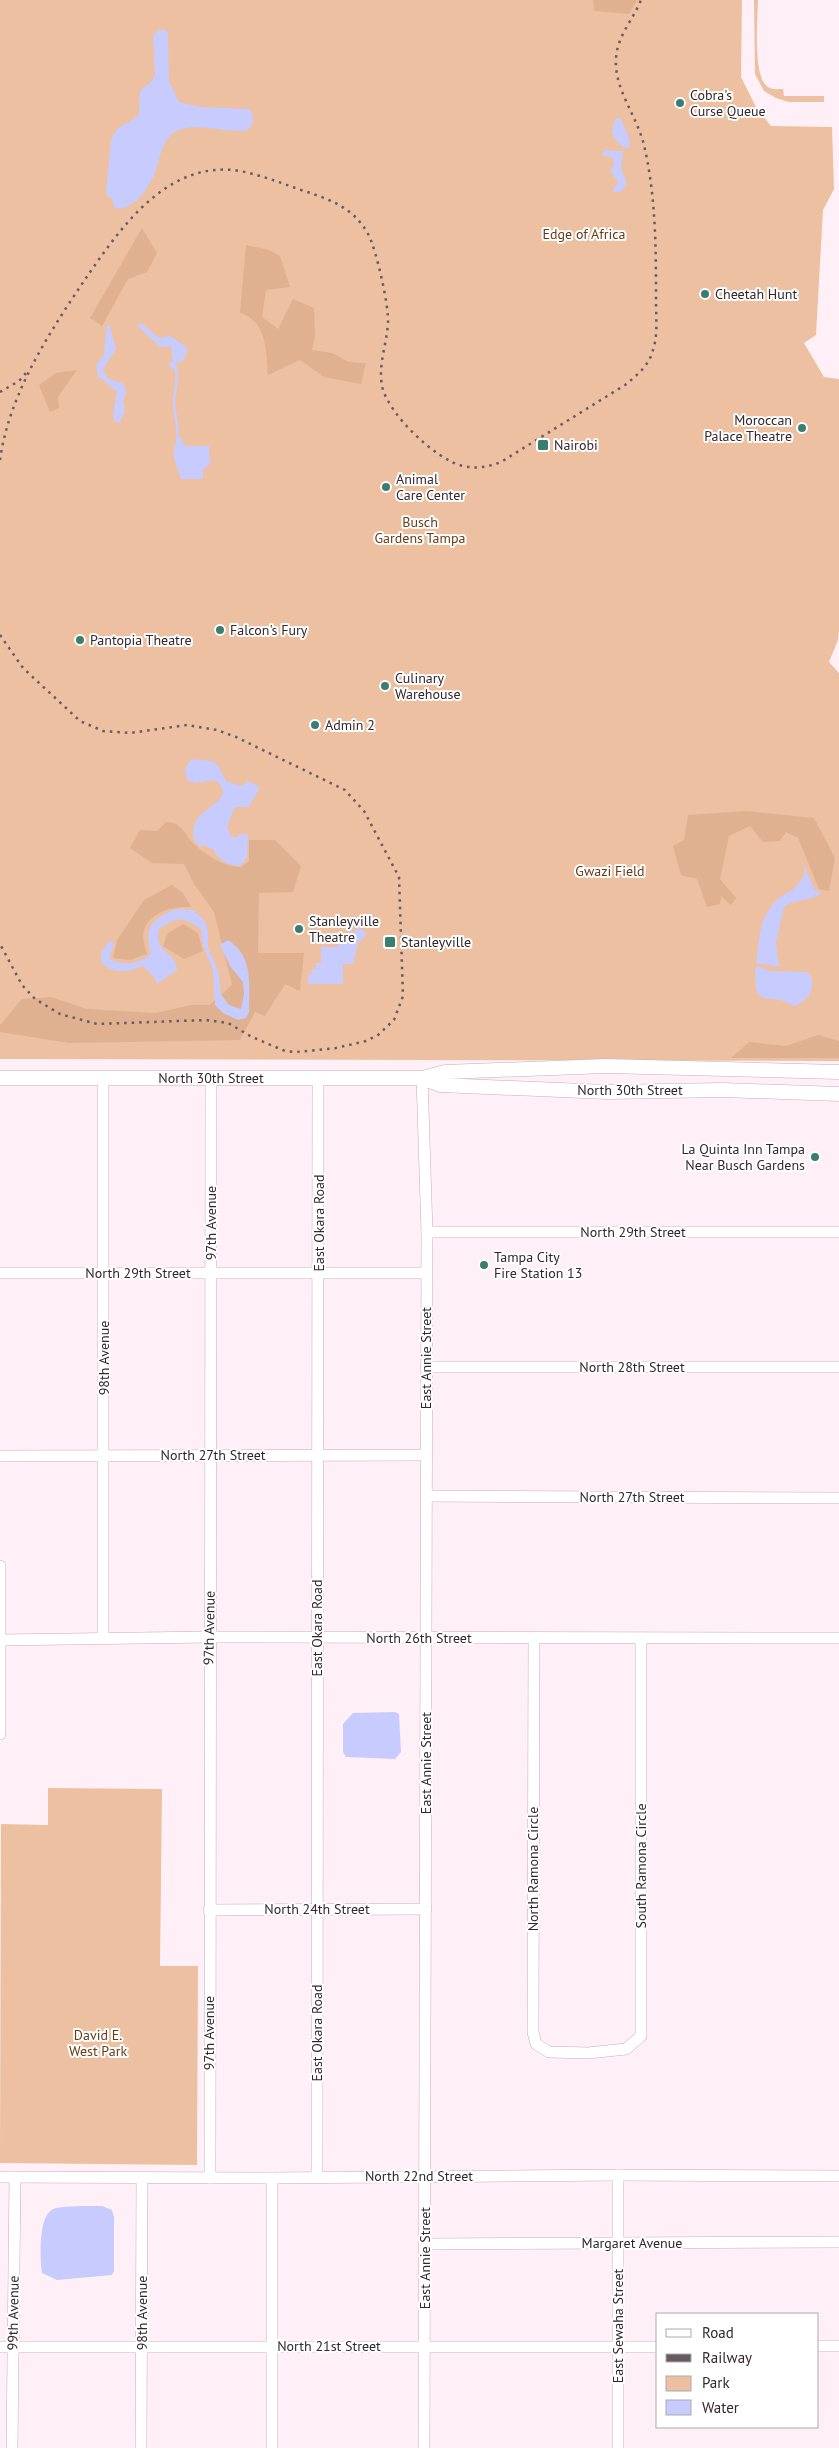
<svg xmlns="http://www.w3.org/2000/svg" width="839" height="2448" viewBox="0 0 839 2448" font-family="'PT Sans',sans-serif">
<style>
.green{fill:#ecc0a0}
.forest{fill:#dfb190}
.water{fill:#c7cbfd}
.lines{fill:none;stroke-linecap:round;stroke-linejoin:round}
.stream{stroke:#c7cbfd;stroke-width:2.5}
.minor-casing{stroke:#caabb9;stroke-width:12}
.major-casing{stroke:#caabb9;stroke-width:15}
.minor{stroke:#fff;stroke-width:11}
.major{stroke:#fff;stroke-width:14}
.rail{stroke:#675a60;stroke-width:2.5;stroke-dasharray:2.5 5;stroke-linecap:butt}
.poi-dot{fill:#3a7e71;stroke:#fff;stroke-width:2}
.labels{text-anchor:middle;stroke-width:4;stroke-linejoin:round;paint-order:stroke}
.poi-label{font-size:14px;fill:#33272d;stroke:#fff;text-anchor:start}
.park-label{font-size:14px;fill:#673b16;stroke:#fff}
.street-label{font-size:14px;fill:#33272d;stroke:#fff}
</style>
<rect width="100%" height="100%" fill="#fef0f6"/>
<!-- green -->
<g class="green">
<path d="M0,0H742L741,77L757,109L771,126L832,127L834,189L823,210L816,335L804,343L824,377L839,379V631L838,640L829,662L839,673V1061L0,1059Z"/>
<path d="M754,0H758C758,18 752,77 768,87C772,90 779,89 783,89L784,96H824V102H789L776,98L764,91L755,74Z"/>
<path d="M48,1788L162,1789L160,1966H198L197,2165L0,2163L1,1824L48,1825Z"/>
</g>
<!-- forest -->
<g class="forest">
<path d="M593,0H637L629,14L594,11Z"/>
<path d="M142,228L157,253L147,272L128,279L102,326L90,318Z"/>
<path d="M246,245L269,250L280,256L290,287L266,290L262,317L278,329L293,299L314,308L315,336L312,350L332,353L349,362L366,363L361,384L324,377L300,360L268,375C266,351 267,321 240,313Z"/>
<path d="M77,370L58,397L59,408L50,412L39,385L56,373Z"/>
<path d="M746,811L814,818L835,858L829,891L819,889L798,838L786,832L780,841L763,842L750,826L729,836L720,879L736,898L731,905L721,896L720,904L707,907L697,879L681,875L673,846L684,840L688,815Z"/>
<path d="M166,822C182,821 186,837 195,845C207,856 225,867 241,867L249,861V840H275L301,866L293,892L259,893L258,953H304L300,991L285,984L265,1016L255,1012L240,1040L69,1043L0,1032V1025L22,999L51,997L87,1009L156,1013L191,1005H209L232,985L214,912L194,884L184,864L152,863L130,848L140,830L157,831Z"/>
<path d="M172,885L183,893L191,907C173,906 146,912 143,935C143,940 146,949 147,954L130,960L113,958L117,940L144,900Z"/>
<path d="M183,924L198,933L203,951L184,959L163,946L167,934Z"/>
<path d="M818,1035L839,1041V1058H731L749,1042L786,1046Z"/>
</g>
<!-- water -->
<g class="water">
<path d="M159,30H166L168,34L169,81L179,102L201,107L249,109L252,113L253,123L248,130C224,135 188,117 169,137C160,148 160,160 155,173C149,188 133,212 114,208L112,198L108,197L106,193L111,139L118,128L136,118L139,113L140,91L152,81L155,74L153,35Z"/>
<path d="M620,118C625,125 626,133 630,140L629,148C621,149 616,140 612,133L614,120Z"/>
<path d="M604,150L623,151L621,168L627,183L621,192H612L618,182L610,170L614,165L613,158L602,155Z"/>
<path d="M140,322L158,337L162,338L169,335L188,348L184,360L176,363L178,369H173L168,364L173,361L171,347H160L138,326Z"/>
<path d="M109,323L116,349L103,369C107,381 113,381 124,383L126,394L123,401L125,412L119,423L114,421L113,414L117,391C109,388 106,380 98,377L96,365L104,355L106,329Z"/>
<path d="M180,436L185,446H209L210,464L203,470V479H181C176,463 168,451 180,436Z"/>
<path d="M191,759L213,761L219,767L226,781L241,786L249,781L260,787L249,807H235L227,827L231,837H237L240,834H248L247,858L240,866C230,866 217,860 214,850L204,845L200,847L194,840C188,809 218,812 223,791L220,784L214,780L195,783L187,780L185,769Z"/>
<path d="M802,861L815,890L822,893C810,902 796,898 784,907L776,943L779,967L756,963C760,940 758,919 776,901C790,888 796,893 805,872Z"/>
<path d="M176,909L193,910L205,921L208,932V948L218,970L221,994L229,1005L241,1009L244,994L243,982L230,966L220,945L228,940C254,956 249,986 249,1012L246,1018L238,1020L223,1013L215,1005L213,970L203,945L201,929C182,917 178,916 159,929C154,955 176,950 177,970L157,984L155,978L143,966C129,972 112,975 101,962V953L110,940L114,944L109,958C122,967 139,964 151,954C144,928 151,919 176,909Z"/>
<path d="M359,927L367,934L358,943L353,964H343V984H308V974H312V969L316,968V963H321V947H337L351,930L354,932Z"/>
<path d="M758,966L770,971L807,972L812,978C813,992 808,1001 794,1006L781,1000L762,998L756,990L755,969Z"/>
<path d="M395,1712L399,1714L401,1752L395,1759L346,1757L343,1752V1724L353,1713Z"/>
<path d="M81,2206H102L112,2210L114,2217V2271L112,2275L57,2280L42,2273C40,2259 38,2216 53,2209C61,2206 72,2207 81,2206Z"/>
</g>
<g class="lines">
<!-- stream -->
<path class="stream" d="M176,369C178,382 174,392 174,405C175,417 179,428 177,440"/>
<defs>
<g id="minor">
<path d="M422,1078L427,1232L424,2448"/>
<path d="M427,1232H839"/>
<path d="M0,1273H426"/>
<path d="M426,1367H839"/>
<path d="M0,1456L426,1455"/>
<path d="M426,1496L839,1498"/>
<path d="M0,1566V1734"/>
<path d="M103,1638V1078"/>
<path d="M534,1638L533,2032L536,2044L549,2052L588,2053L626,2049L641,2036V1638"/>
<path d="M0,1640L209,1637L839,1638"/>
<path d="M209,1910L426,1909"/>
<path d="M0,2177L272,2178L618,2175L839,2176"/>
<path d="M317,2177L318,1078"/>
<path d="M210,2178L211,1078"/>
<path d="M426,2244L839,2242"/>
<path d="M818,2346H839"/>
<path d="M0,2347H658"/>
<path d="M12,2448L15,2177"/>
<path d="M141,2448L142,2178"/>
<path d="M272,2448V2178"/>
<path d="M618,2448V2175"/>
</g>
<g id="major">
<path d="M0,1078H422L445,1072L606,1066L839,1072"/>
<path d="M422,1078L440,1085L607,1092L722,1090L839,1094"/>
</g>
</defs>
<!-- minor casing -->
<use href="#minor" class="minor-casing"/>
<!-- major casing -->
<use href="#major" class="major-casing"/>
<!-- minor -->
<use href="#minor" class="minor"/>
<!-- major -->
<use href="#major" class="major"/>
<!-- rail -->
<g class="rail">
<path d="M0,392L19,381L26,373"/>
<path d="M0,460C9,394 49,333 86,278C121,227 168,159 240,171C260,175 279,182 298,189C326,198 353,206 368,234C376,248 389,306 388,322C387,344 378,364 382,386C388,414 436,460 463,466C477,469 488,467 501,462L625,385C637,375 649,366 653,350C658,336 656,316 656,301C656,250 656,196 644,145C637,116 614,89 616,59C617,36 633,20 641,0"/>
<path d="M0,635L23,668L80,721L103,731L130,733L187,725L217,730L236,737L345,790L364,811L399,877L403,996L394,1020L378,1035L366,1041L336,1048L296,1052L285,1051L252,1037L228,1023L206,1020L97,1024L60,1014L35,999L22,985L0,944"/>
</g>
</g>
<!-- markers -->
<g class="poi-dot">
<circle cx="680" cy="103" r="5"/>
<circle cx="705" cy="294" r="5"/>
<circle cx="802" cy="428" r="5"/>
<rect x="537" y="439" width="12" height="12" rx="2.5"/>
<circle cx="386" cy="487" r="5"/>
<circle cx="220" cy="630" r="5"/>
<circle cx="80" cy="640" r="5"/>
<circle cx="385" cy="686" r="5"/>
<circle cx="315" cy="725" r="5"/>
<circle cx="299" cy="929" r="5"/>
<rect x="384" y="936" width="12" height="12" rx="2.5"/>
<circle cx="815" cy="1157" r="5"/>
<circle cx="484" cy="1265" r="5"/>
</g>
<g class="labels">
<!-- poi labels -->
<g class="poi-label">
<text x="690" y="100">Cobra's<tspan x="690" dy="16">Curse Queue</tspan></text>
<text x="715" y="299">Cheetah Hunt</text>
<text x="792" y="425" text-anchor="end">Moroccan<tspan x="792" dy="16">Palace Theatre</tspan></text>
<text x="554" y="450">Nairobi</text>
<text x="396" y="484">Animal<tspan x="396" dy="16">Care Center</tspan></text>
<text x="230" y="635">Falcon's Fury</text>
<text x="90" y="645">Pantopia Theatre</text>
<text x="395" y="683">Culinary<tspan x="395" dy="16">Warehouse</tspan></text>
<text x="325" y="730">Admin 2</text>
<text x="309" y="926">Stanleyville<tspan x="309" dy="16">Theatre</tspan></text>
<text x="401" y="947">Stanleyville</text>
<text x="805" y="1154" text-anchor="end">La Quinta Inn Tampa<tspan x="805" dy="16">Near Busch Gardens</tspan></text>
<text x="494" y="1262">Tampa City<tspan x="494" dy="16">Fire Station 13</tspan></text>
</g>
<!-- park labels -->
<g class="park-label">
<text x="584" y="239">Edge of Africa</text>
<text x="420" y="527">Busch<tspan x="420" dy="16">Gardens Tampa</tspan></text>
<text x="610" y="876">Gwazi Field</text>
<text x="98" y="2040">David E.<tspan x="98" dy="16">West Park</tspan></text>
</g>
<!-- street labels -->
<g class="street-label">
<text x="211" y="1083">North 30th Street</text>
<text x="630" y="1095">North 30th Street</text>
<text transform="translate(211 1223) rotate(-90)" y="5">97th Avenue</text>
<text transform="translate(319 1223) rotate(-90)" y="5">East Okara Road</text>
<text x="633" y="1237">North 29th Street</text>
<text x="138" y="1278">North 29th Street</text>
<text transform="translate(104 1358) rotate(-90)" y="5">98th Avenue</text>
<text transform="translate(426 1358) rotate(-90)" y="5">East Annie Street</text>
<text x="632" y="1372">North 28th Street</text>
<text x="213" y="1460">North 27th Street</text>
<text x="632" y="1502">North 27th Street</text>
<text transform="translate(209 1628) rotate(-89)" y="5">97th Avenue</text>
<text transform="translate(317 1628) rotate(-90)" y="5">East Okara Road</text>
<text x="419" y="1643">North 26th Street</text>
<text transform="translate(426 1763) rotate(-90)" y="5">East Annie Street</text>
<text transform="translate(641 1866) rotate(-90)" y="5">South Ramona Circle</text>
<text transform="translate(533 1869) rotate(-90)" y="5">North Ramona Circle</text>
<text x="317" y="1914">North 24th Street</text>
<text transform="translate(209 2033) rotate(-90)" y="5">97th Avenue</text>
<text transform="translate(317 2033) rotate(-90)" y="5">East Okara Road</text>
<text x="419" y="2181">North 22nd Street</text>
<text x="632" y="2248">Margaret Avenue</text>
<text transform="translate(425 2258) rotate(-90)" y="5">East Annie Street</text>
<text transform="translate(13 2313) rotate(-89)" y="5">99th Avenue</text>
<text transform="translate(142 2313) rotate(-90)" y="5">98th Avenue</text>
<text transform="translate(618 2326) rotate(-90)" y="5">East Sewaha Street</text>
<text x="329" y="2351">North 21st Street</text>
</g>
</g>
<!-- legend -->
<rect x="656" y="2313" width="162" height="115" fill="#ffffff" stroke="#ada9ab"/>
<rect x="666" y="2329" width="25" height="8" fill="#ffffff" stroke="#ada9ab"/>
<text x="702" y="2338" font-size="15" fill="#33272d">Road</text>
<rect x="666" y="2354" width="25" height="8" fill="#675a60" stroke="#ada9ab"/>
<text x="702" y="2363" font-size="15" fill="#33272d">Railway</text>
<rect x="666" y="2376" width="25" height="15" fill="#ecc0a0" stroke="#ada9ab"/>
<text x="702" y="2388" font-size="15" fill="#33272d">Park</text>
<rect x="666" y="2400" width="25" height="15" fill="#c7cbfd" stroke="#ada9ab"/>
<text x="702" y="2413" font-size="15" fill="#33272d">Water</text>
</svg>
